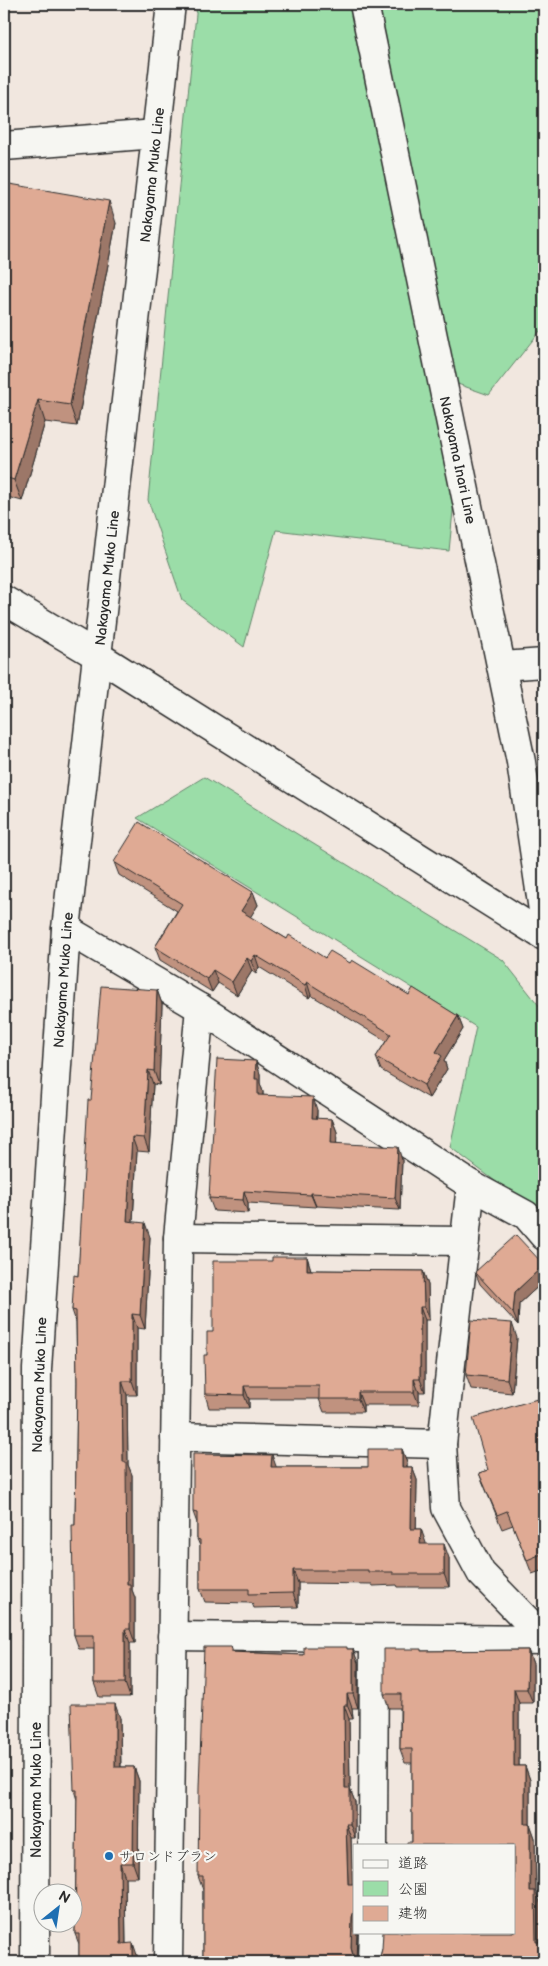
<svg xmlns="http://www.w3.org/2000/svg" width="548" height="1966" viewBox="0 0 548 1966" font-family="'Balsamiq Sans','Klee One',sans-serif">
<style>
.green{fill:#9bdda8;stroke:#63846a}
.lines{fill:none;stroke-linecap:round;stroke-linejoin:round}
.minor-casing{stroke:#2b2b2b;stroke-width:31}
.major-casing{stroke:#2b2b2b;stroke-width:31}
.minor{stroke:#f6f6f2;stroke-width:28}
.major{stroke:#f6f6f2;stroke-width:28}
.wall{fill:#c0927f;stroke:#2b2b2b}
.shaded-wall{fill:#9c7768;stroke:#2b2b2b}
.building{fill:#dfaa94;stroke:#2b2b2b}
.poi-dot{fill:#1f6fb2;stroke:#f6f6f2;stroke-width:2}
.labels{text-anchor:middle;stroke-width:4.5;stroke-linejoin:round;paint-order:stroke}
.street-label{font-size:14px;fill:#2b2b2b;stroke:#f6f6f2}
.poi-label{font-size:14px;fill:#2b2b2b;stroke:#f6f6f2;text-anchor:start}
</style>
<rect width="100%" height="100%" fill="#f1e7df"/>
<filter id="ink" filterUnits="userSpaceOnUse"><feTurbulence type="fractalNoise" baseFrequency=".02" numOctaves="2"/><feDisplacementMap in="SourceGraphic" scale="10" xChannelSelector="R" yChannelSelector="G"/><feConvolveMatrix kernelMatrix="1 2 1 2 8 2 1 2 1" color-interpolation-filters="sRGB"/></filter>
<g filter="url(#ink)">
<!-- green -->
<g class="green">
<path d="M197,4H544V326L489,395L432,375L455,491L449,551L276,530L244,647L182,600L148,500Z"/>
<path d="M204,777L503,960L544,1012V1218L450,1147L476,1027L137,818Z"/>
</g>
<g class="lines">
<defs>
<g id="minor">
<path d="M4,146L156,134"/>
<path d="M4,600L98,656L544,936"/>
<path d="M501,666L544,663"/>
<path d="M66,929L200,1008L471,1185L526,1215L544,1236"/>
<path d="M471,1185L442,1444L446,1508L481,1573L544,1638"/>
<path d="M178,1238L465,1241"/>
<path d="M175,1437L442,1444"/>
<path d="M172,1636L544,1640"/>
<path d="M373,1845L374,1639"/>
<path d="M168,1962L178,1238L200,1008"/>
<path d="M372,1962L373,1932"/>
</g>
<g id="major">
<path d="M364,4L521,762L544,917"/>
<path d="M35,1962L37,1369L66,929L171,4"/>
</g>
</defs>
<!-- minor casing -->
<use href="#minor" class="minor-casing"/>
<!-- major casing -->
<use href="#major" class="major-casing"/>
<!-- minor -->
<use href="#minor" class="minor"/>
<!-- major -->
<use href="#major" class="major"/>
</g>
<!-- wall -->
<g class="wall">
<path d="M4,183L116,223L77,426L45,422L22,501L4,496Z"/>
<path d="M114,862L253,892L258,905L250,917L287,939L325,958L350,963L409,995L458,1016L463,1029L444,1060L447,1069L429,1098L381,1070L376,1057L386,1041L311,995L309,998L259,967L256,974L252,971L237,995L218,983L212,992L160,960L155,947L177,911L119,875Z"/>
<path d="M157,990L162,1004L159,1085L153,1084L149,1152L137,1151L133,1222L150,1237L145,1329L137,1328V1395H127L128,1465L132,1475V1590L135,1598V1643H130V1697H99L94,1683V1649H79L74,1635L75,1525L77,1382L76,1322L72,1310L78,1276L91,1100Z"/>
<path d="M256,1061L260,1074V1083L263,1092V1095L317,1110V1119H332L337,1132L336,1143L402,1160L400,1210L316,1206V1207L248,1203V1213L214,1211L209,1198Z"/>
<path d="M307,1257L311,1270L423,1271L428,1285L429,1320H425V1392H419V1405H363V1412H324L319,1399H249V1408H209L205,1394L207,1355L213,1332L272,1261Z"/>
<path d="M544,1265V1281L519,1304L518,1325L480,1284L475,1272Z"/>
<path d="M517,1338L512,1393L471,1389L466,1375Z"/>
<path d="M544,1397V1570L532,1574L513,1525L502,1529L479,1473L488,1470Z"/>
<path d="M402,1449L407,1463V1467H412L417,1480L416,1529H421L425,1544L449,1558V1587H398L397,1585L373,1586L372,1584L298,1583V1607L254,1608L252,1603L205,1602L200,1589V1546L197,1539V1523L193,1512L276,1467H368Z"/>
<path d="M231,1647L233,1652L304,1655L348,1649H353L358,1663V1708H352L353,1719H349L350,1789L355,1802V1838H351L352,1884L357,1932V1959L359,1962H203V1890L198,1876Z"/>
<path d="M528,1650L533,1664V1703H519V1766H525L530,1780V1824L535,1838L536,1891L541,1905V1942L544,1962H374L380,1957L382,1949L514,1932L412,1842V1763H405L400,1749V1708H389L384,1694L421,1651Z"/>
<path d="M120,1718L121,1767H134L139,1781L138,1877H125L126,1944L138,1958V1962H79V1944L75,1934L77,1800L74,1790Z"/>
</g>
<!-- shaded-wall -->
<g class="shaded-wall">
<path d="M109,201L116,223L77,426L70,405Z"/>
<path d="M38,400L45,422L22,501L14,480Z"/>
<path d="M253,892L258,905L246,924L241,911Z"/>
<path d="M255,955L259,967L256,974L251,961Z"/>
<path d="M247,958L252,971L237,995L232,982Z"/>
<path d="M213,970L218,983L212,992L207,979Z"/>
<path d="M307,982L311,995L309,998L305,985Z"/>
<path d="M157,990L162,1004L159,1085L154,1071Z"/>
<path d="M458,1016L463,1029L444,1060L447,1069L429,1098L424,1085L436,1052Z"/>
<path d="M256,1061L260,1074V1083L263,1092L262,1107L258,1095L255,1079Z"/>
<path d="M148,1070L153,1084L149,1152L144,1138Z"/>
<path d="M313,1097L317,1110L316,1131L312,1118Z"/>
<path d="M332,1119L337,1132L336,1156L331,1143Z"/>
<path d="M132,1137L137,1151L132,1235L127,1221Z"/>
<path d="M398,1147L402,1160L400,1210L395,1198Z"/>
<path d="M244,1191L248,1203V1213L243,1200Z"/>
<path d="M311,1193L316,1206V1207L311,1195Z"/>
<path d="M145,1223L150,1237L145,1329L140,1315Z"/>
<path d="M307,1257L311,1270H307Z"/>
<path d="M544,1265V1281L519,1304L518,1325L513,1313L515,1292Z"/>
<path d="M423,1271L428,1285L429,1320L424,1307Z"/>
<path d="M420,1307L425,1320V1392L420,1379Z"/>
<path d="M132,1314L137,1328V1395L132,1381Z"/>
<path d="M512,1323L517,1338L512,1393L507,1379Z"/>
<path d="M414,1379L419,1392V1405L414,1392Z"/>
<path d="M122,1381L127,1395L128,1465L132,1475V1590L135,1598V1643L130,1629L127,1584L123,1462Z"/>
<path d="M244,1386L249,1399V1408L244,1395Z"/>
<path d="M358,1392L363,1405V1412L358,1399Z"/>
<path d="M402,1449L407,1463V1480L402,1467Z"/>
<path d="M272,1455L277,1469L271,1467Z"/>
<path d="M412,1467L417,1480L416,1543L411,1529Z"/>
<path d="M421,1529L426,1543L425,1558L420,1544Z"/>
<path d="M444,1544L449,1558V1587L444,1574Z"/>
<path d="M293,1570L298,1583V1607L293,1593Z"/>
<path d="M125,1629L130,1643V1697L125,1683Z"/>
<path d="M353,1649L358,1663V1708L353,1694Z"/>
<path d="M528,1650L533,1664V1703L527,1689Z"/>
<path d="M514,1689L519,1703V1780L514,1766Z"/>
<path d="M347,1694L352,1708L353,1719L347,1705Z"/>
<path d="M115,1704L120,1718L121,1781L115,1767Z"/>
<path d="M344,1705L349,1719L350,1789L355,1802V1838L350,1824L345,1788Z"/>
<path d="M525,1766L530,1780V1838L525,1824Z"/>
<path d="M134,1767L139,1781L138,1877L133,1863Z"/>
<path d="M346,1824L351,1838L353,1898L348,1884Z"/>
<path d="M530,1824L535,1838L536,1891L541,1905V1956L536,1942L530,1891Z"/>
<path d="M120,1863L125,1877L126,1958L121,1944Z"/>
<path d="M354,1911V1932H357L356,1962L355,1961L351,1948L352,1917Z"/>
<path d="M133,1943L138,1958V1962H133Z"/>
</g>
<!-- building -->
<g class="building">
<path d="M4,183L109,201L70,405L38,400L14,480L4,477Z"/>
<path d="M139,822L253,892L241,911L287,939L289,935L325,958L330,951L350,963L352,960L409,995L413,988L458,1016L436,1052L442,1056L424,1085L376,1057L391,1034L307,982L305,985L255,955L251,961L247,958L232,982L213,970L207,979L155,947L182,904L114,862Z"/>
<path d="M101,986L157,990L154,1071L148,1070L144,1138L132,1137L127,1221L145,1223L140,1315L132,1314V1381H122L123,1462H126L127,1584H130V1629H125V1683H94V1635H74L72,1525H75L77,1382L76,1311L72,1310L74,1275L78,1276L88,1100H91Z"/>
<path d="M217,1059L256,1061L255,1079H258V1095L313,1097L312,1118L332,1119L331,1143L398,1147L395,1198L311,1193V1195L244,1191L243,1200L209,1198Z"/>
<path d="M516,1235L544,1265L515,1292L513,1313L475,1272Z"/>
<path d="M272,1257H307V1270L423,1271L424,1307H420V1379H414V1392H358V1399H319V1386H244V1395L205,1394L204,1355H207V1332H213V1261H272Z"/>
<path d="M471,1320L512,1323L507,1379L466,1375Z"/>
<path d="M544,1397V1553L527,1560L507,1511L497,1515L479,1473L488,1470L473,1418Z"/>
<path d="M368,1449H402V1467H412L411,1529H421L420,1544H444V1574H393V1572H368V1570H293V1593L249,1594V1589H200V1540L197,1539V1513L193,1512V1454L272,1455L271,1467H368Z"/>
<path d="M204,1647H231V1652L304,1655V1647H347V1649H353V1694H347V1705H344L345,1788H350V1824H346L348,1884H354V1911L352,1917L351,1948L353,1956L359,1961H344V1962H203V1876H198L199,1788Z"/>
<path d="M384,1649H421V1651L528,1650L527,1689H514V1766H525V1824H530V1891H535L536,1942H544V1962H374L380,1957L382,1949L383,1932H514V1845H407V1842H412V1749H400L401,1694H384Z"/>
<path d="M71,1704H115V1767H134L133,1863H120L121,1944L133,1943V1962H79V1934H75L77,1790H74Z"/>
</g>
</g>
<!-- markers -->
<circle class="poi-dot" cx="109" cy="1856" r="5"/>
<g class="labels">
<!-- street labels -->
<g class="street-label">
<text transform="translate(152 175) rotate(-84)" y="5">Nakayama Muko Line</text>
<text transform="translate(458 460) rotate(78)" y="5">Nakayama Inari Line</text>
<text transform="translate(107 578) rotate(-84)" y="5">Nakayama Muko Line</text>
<text transform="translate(63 980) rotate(-86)" y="5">Nakayama Muko Line</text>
<text transform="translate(39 1385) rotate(-88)" y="5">Nakayama Muko Line</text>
<text transform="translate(36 1790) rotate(-90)" y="5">Nakayama Muko Line</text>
</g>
<!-- poi labels -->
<g class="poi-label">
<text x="119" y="1861">サロンドブラン</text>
</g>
</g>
<!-- margin -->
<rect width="548" height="1966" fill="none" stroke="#f6f6f2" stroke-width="20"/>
<rect x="10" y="10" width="528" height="1946" fill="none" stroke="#2b2b2b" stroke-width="2" filter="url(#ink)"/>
<!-- legend -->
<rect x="353" y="1844" width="162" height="90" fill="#f6f6f2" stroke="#a5a5a2"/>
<rect x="363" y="1860" width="25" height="8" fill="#f6f6f2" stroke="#a5a5a2"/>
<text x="398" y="1868" font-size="15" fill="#2b2b2b">道路</text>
<rect x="363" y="1881" width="25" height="15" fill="#9bdda8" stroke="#a5a5a2"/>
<text x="398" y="1894" font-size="15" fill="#2b2b2b">公園</text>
<rect x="363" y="1906" width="25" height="15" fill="#dfaa94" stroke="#a5a5a2"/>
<text x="398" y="1918" font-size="15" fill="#2b2b2b">建物</text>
<!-- north arrow -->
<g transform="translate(58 1908) rotate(30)"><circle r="24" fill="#f6f6f2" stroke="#a5a5a2"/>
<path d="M0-4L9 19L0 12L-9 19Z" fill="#1f6fb2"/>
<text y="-8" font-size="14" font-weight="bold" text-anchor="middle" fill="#2b2b2b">N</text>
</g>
</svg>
